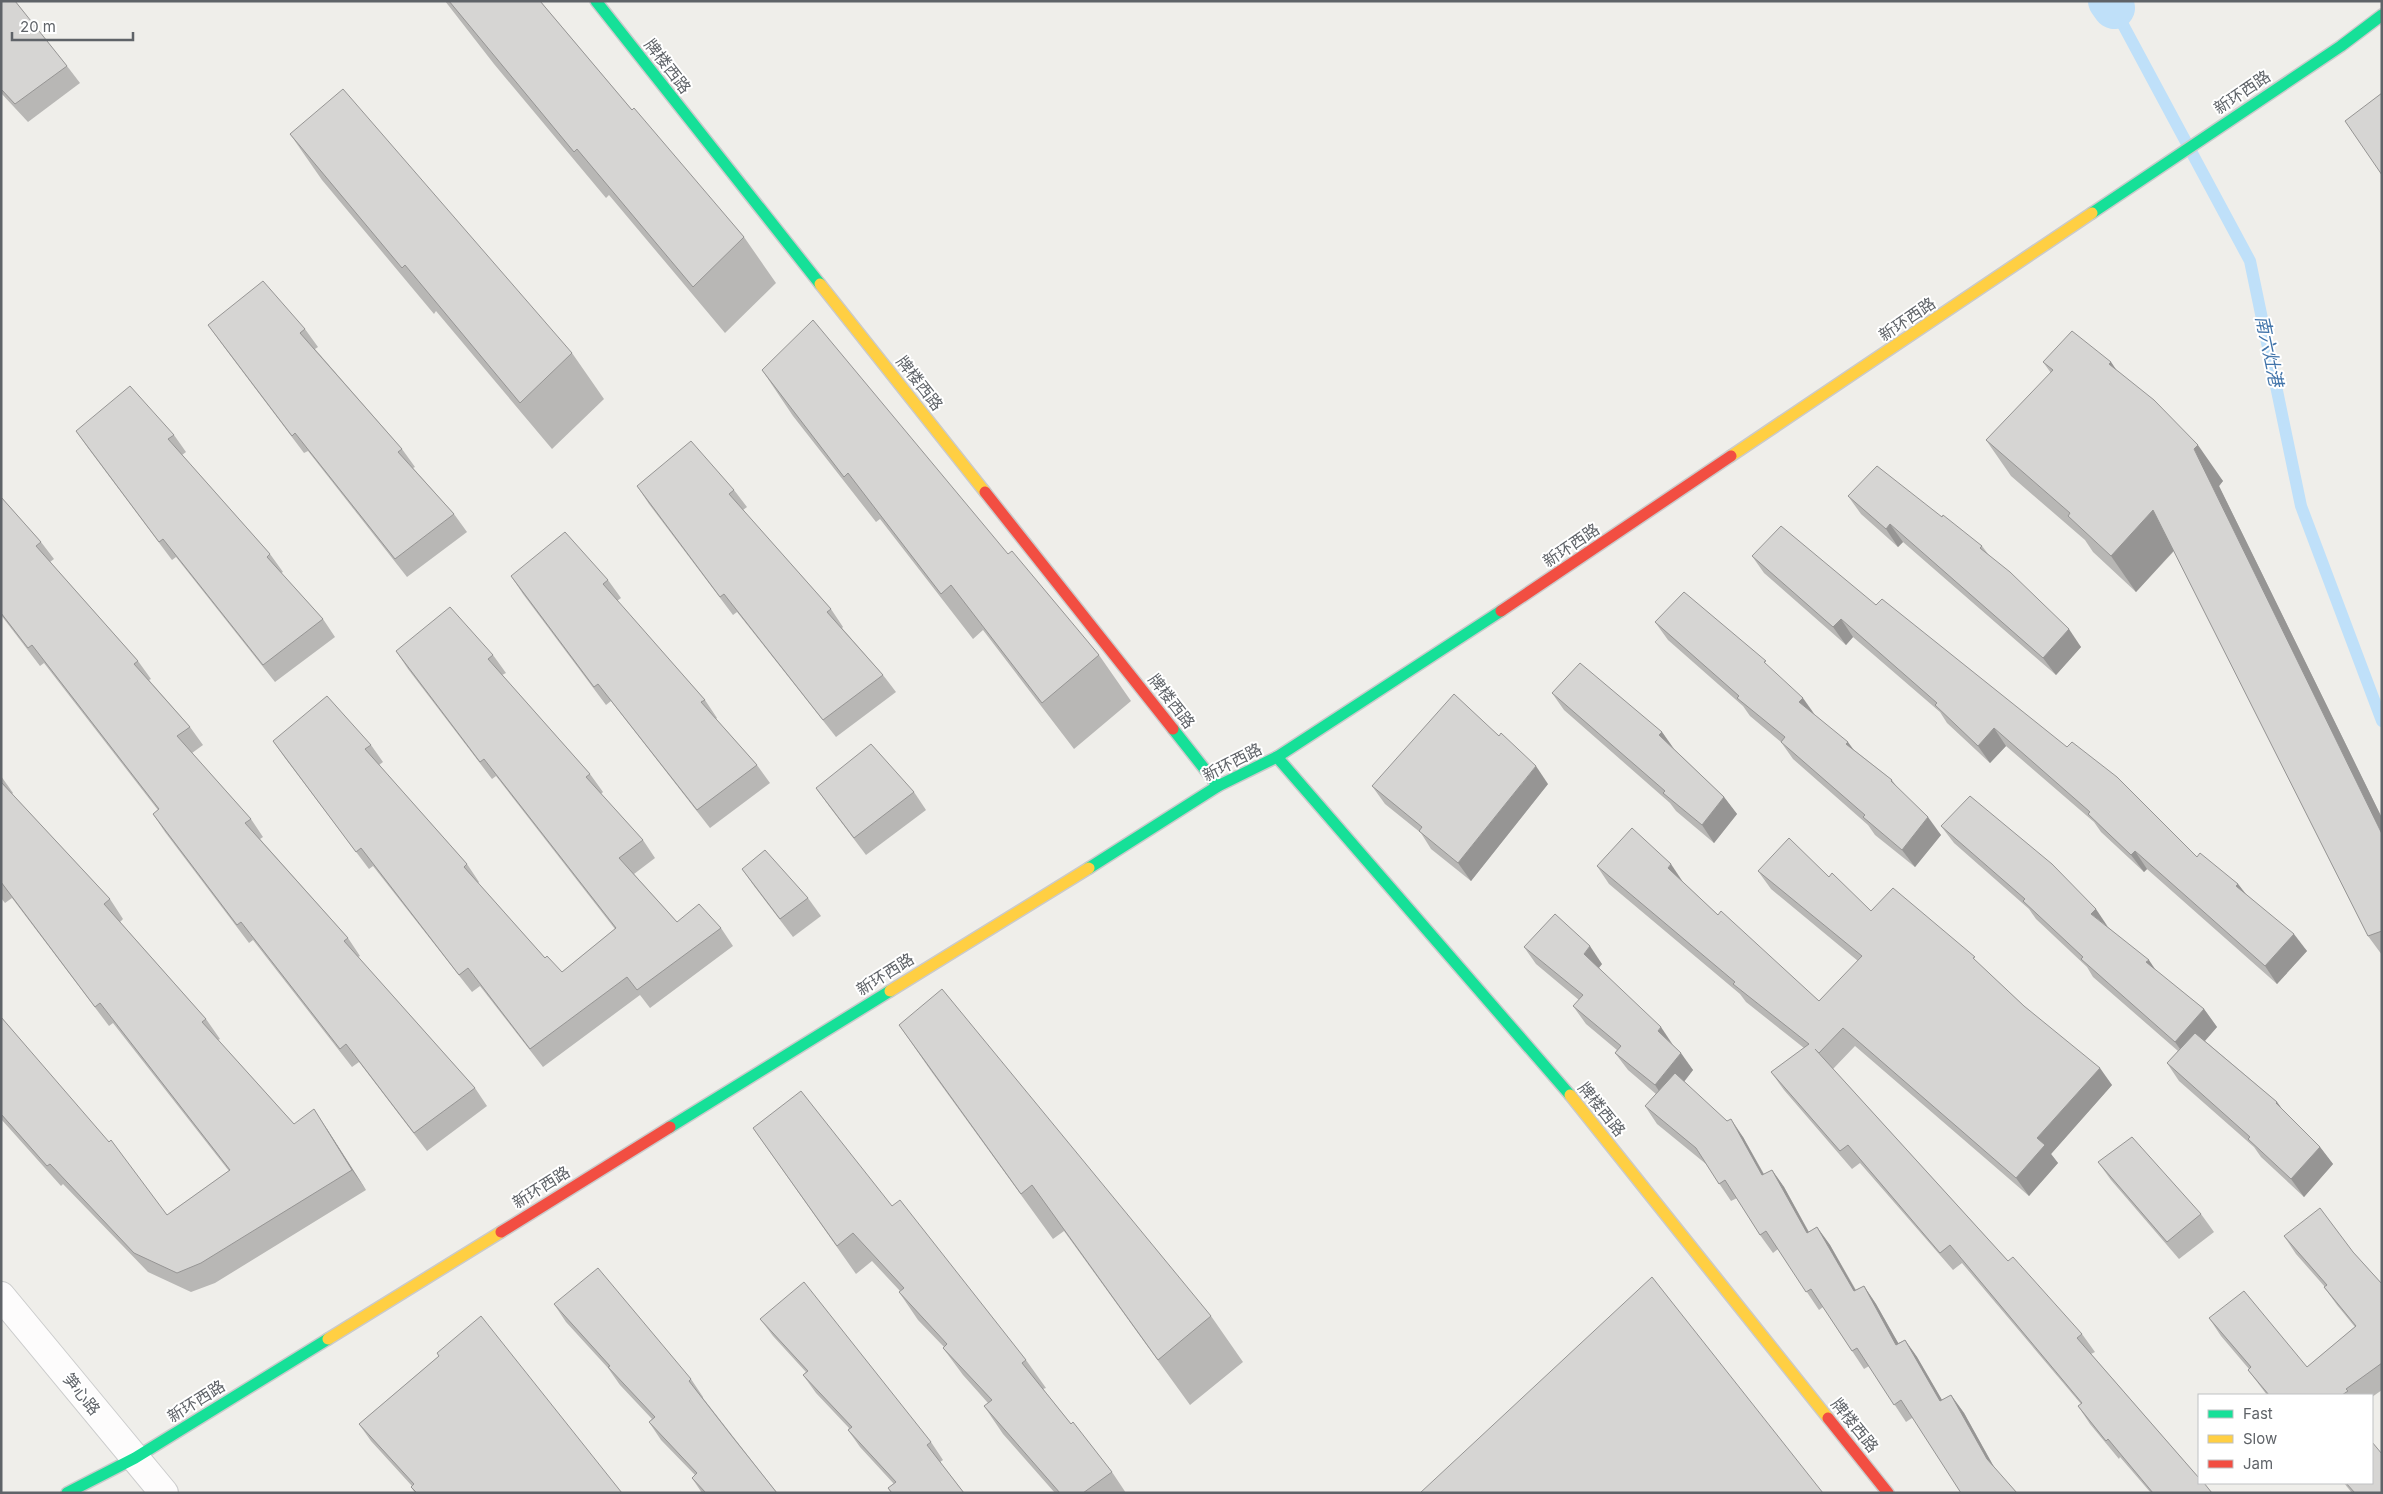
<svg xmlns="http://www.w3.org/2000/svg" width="2383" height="1494" viewBox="0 0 2383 1494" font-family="Inter,'Noto Sans SC',sans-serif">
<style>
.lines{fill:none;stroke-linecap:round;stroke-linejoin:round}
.stream{stroke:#bfe0f9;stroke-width:12}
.canal{stroke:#bfe0f9;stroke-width:42}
.street-casing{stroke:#cbcccc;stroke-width:30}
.fast-casing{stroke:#cacacb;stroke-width:14}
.slow-casing{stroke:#cacacb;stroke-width:14}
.jam-casing{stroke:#cacacb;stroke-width:14}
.street{stroke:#fdfcfc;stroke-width:28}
.fast{stroke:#16e098;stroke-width:11}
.slow{stroke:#ffcf43;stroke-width:11}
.jam{stroke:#f24e42;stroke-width:11}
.wall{fill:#b8b7b5}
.shaded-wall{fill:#969594}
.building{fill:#d6d5d3;stroke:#969594}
.labels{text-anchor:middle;stroke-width:4;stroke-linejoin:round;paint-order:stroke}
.street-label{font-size:16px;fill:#5f6368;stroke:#fff}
.water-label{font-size:18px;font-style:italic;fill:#4174aa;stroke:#fff}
</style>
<rect width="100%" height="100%" fill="#efeeea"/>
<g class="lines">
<!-- stream -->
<path class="stream" d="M2114,8L2250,261L2301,506L2382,721"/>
<!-- canal -->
<path class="canal" d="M2109,1L2114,8"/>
<defs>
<path id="street" d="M1,1296L164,1493"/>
<g id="fast">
<path d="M596,1L820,284"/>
<path d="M2092,213L2341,46L2382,15"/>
<path d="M1173,729L1218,786"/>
<path d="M1277,757L1570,1095"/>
<path d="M1089,868L1218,786L1277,757L1501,611"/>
<path d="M670,1127L890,991"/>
<path d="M67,1493L135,1458L328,1339"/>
</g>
<g id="slow">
<path d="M820,284L985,492"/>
<path d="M1731,456L2092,213"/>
<path d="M890,991L1089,868"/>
<path d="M1570,1095L1828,1418"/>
<path d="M328,1339L501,1232"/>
</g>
<g id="jam">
<path d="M985,492L1173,729"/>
<path d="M1501,611L1731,456"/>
<path d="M501,1232L670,1127"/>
<path d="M1828,1418L1888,1493"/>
</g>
</defs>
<!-- street casing -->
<use href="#street" class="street-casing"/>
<!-- fast casing -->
<use href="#fast" class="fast-casing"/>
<!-- slow casing -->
<use href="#slow" class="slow-casing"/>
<!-- jam casing -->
<use href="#jam" class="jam-casing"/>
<!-- street -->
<use href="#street" class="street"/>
<!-- fast -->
<use href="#fast" class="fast"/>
<!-- slow -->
<use href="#slow" class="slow"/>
<!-- jam -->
<use href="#jam" class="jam"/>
</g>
<!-- wall -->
<g class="wall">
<path d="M1,1L67,66L80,83L28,122L1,93Z"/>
<path d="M445,1H540L632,110L744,237L776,283L725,333L609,195L606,198L494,64Z"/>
<path d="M290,134L572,353L604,399L552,449L436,311L434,314L322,180Z"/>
<path d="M208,325L305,329L318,347L315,349L402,449L415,467L413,468L454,514L467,532L407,577L308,451L304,453L221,343Z"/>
<path d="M2043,362H2111L2116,370L2223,481L2219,486L2382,818V955L2368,936L2174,551L2136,592L2093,552L2085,540L2011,476L1986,440L2051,373Z"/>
<path d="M762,370L1008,554L1099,655L1131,701L1074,749L983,630L973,639L880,519L876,522L793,416Z"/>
<path d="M76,431L174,435L186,452L182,455L270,554L283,572L281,573L323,619L335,637L275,682L176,557L172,560L88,448Z"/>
<path d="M637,486L734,490L747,507L743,510L831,609L843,627L842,628L883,675L896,692L836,737L737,612L733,615L649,504Z"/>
<path d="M1848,496L1942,517L1982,546L1988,554L2081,647L2056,675L1903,542L1898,547L1861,514Z"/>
<path d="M1,497L41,542L54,559L50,562L138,661L151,679L149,680L190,727L203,745L192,753L251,819L263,837L260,839L348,938L360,956L358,957L475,1088L487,1106L427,1151L359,1062L352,1067L253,940L249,943L165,832L153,814L158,810L44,663L40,666L1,615Z"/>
<path d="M1752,556L1876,605L2197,857L2238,884L2246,894L2307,951L2277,984L2147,869L2144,872L2101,832L2094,822L2006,746L1990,763L1947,723L1940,712L1853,637L1846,645L1764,573Z"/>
<path d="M511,576L608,580L621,598L617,601L705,700L717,718L716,719L757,765L770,783L710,828L611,701L606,705L523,594Z"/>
<path d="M1655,622L1770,668L1814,714L1854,750L1892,780L1897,787L1941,835L1915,867L1875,835L1868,825L1793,759L1781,742L1750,716L1743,706L1668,640Z"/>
<path d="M396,651L493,655L506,673L502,675L590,774L603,792L601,794L643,840L655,858L634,874L677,922L721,928L733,946L650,1008L640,995L543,1067L480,986L472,992L373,866L369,869L285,758L273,741L371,745L383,762L379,765L467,864L479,882L478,883L545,958L562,972L615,929L496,776L492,779L408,669Z"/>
<path d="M1552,693L1662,732L1674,749L1724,797L1737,814L1714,843L1676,811L1670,803L1564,710Z"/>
<path d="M1,776L13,793L12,794L110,899L123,919L120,922L206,1019L220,1039L218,1040L294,1124L327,1129L366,1190L215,1283L191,1292L148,1272L63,1184L61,1186L1,1119V1017L167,1215L229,1171L113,1023L109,1026L12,898L5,903L1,898Z"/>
<path d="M1548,784L1471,881L1431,849L1421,833L1385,804L1372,786Z"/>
<path d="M816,788L914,792L926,810L866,855L829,806Z"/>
<path d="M1941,826L2108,927L2156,971L2204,1009L2217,1027L2205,1041L2277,1102L2284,1112L2320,1147L2333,1164L2304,1197L2261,1157L2254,1147L2179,1081L2167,1063L2178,1051L2093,977L2087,967L2036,919L2029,909L1954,843Z"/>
<path d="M1597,866L1683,882L1718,915L1819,1001L1858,961L1771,889L1758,871L1829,877L1871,911L1979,964L2024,1006L2112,1085L2051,1154L2058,1163L2029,1196L1855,1046L1833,1069L2008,1261L2082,1334L2095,1352L2091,1354L2212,1493H2151L2120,1457L2119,1459L2090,1424L2078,1406L2081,1404L1962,1263L1953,1270L1860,1163L1852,1169L1784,1090L1771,1072L1804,1048L1746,1002L1740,994L1609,884Z"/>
<path d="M742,869L808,898L821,916L793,937L754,886Z"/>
<path d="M1524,947L1602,964L1599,968L1673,1045L1693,1070L1684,1082L1743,1137L1764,1174L1772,1170L1784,1187L1809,1232L1817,1227L1830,1245L1856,1290L1864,1286L1876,1304L1898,1343L1905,1340L1917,1357L1942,1400L1951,1395L1964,1413L1994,1467L1912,1418L1906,1422L1869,1366L1864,1369L1823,1307L1819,1310L1778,1249L1773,1253L1760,1235L1737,1198L1731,1201L1706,1164L1657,1124L1645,1106L1656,1094L1628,1070L1615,1053L1617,1050L1586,1024L1573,1006L1579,1000L1536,964Z"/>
<path d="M899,1025L1211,1316L1243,1362L1190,1405L1064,1231L1053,1239L931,1071Z"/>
<path d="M753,1128L892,1206L1026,1360L1046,1388L1043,1389L1071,1424L1112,1472L1126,1493H1055L1003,1434L984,1406L988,1403L963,1375L943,1348L944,1347L918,1320L899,1292L900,1291L872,1261L856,1274Z"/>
<path d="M2098,1162L2201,1214L2214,1232L2179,1259L2111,1180Z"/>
<path d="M2284,1236L2353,1252L2382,1284V1390L2372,1397V1395H2267L2248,1370L2249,1369L2221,1336L2209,1318L2307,1367L2355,1327L2337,1305L2324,1287H2325L2296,1254Z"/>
<path d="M554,1304L691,1379L703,1397V1398L777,1493H702L692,1478L695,1475L661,1440L649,1422L652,1419L620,1385L608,1368L566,1322Z"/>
<path d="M760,1319L931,1442L943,1460L940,1462L964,1493H891L888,1488L894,1484L860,1447L848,1430L849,1428L816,1393L803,1375L806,1372L773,1336Z"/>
<path d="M437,1353L622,1493H415L411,1487L412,1486L371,1441L359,1424L439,1356Z"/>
<path d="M2344,1483H2372L2382,1493H2352Z"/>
</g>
<!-- shaded-wall -->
<g class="shaded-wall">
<path d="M2111,362L2136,399L2109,364Z"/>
<path d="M2198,445L2223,481L2219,486L2382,818V834L2194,449Z"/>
<path d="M2153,510L2178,546L2136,592L2111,556Z"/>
<path d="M1890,524L1903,542L1898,547L1886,529Z"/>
<path d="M1841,619L1853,637L1846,645L1833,627Z"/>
<path d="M2069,629L2081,647L2056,675L2043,658Z"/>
<path d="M1803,698L1815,715L1799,702Z"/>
<path d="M1994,728L2006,746L1990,763L1978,746Z"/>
<path d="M1662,732L1674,749L1659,735Z"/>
<path d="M1848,742L1861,760L1846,744Z"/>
<path d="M1536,766L1548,784L1471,881L1458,863Z"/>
<path d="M1724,797L1737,814L1714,843L1702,825Z"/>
<path d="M1928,817L1941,835L1915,867L1902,850Z"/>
<path d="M2135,851L2147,869L2144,872L2131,855Z"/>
<path d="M1671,864L1683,882L1680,886L1668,868Z"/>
<path d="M2238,884L2251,901L2236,886Z"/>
<path d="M2096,909L2108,927L2091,914Z"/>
<path d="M2294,934L2307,951L2277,984L2265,966Z"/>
<path d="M1590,946L1602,964L1596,971L1584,954Z"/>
<path d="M2149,960L2161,978L2146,962Z"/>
<path d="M2204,1009L2217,1027L2188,1060L2175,1042Z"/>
<path d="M1661,1027L1673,1045L1658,1031Z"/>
<path d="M1681,1053L1693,1070L1667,1103L1655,1085Z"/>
<path d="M2100,1068L2112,1085L2051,1154L2058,1163L2029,1196L2016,1178L2037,1138Z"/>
<path d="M2277,1102L2290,1120L2276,1103Z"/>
<path d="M314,1109L327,1129L366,1190L352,1170Z"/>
<path d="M1731,1119L1743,1137L1774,1193L1762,1175Z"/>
<path d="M2320,1147L2333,1164L2304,1197L2291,1179Z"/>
<path d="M1772,1170L1784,1187L1819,1251L1807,1233Z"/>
<path d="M1817,1227L1830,1245L1866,1309L1854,1291Z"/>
<path d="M1864,1286L1876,1304L1909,1362L1896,1345Z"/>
<path d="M1905,1340L1917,1357L1953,1419L1940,1401Z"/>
<path d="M1951,1395L1964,1413L1999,1476L1987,1459Z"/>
</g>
<!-- building -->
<g class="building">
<path d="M1,1H15L67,66L15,104L1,89Z"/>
<path d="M449,1H540L632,110L634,108L744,237L693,287L577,149L574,152Z"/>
<path d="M343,89L572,353L520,403L405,265L402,268L290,134Z"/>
<path d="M2382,93V175L2345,121Z"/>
<path d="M263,281L305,329L300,333L402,449L398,452L454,514L395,559L295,433L292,436L208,325Z"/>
<path d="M813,320L1008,554L1012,551L1099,655L1042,703L951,585L941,594L848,473L844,477L762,370Z"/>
<path d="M2072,331L2111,362L2109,364L2154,400L2198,445L2194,449L2382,834V931L2368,936L2153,510L2111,556L2068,516L2070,513L1986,440L2053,370L2043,362Z"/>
<path d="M130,386L174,435L168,439L270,554L267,557L323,619L263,665L163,539L159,542L76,431Z"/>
<path d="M691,441L734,490L729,494L831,609L827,612L883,675L823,720L724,594L720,597L637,486Z"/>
<path d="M1877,466L1942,517L1943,515L1982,546L1980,548L2010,572L2069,629L2043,658L1890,524L1886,529L1848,496Z"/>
<path d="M1,497L41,542L36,546L138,661L134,664L190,727L177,736L251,819L245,823L348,938L344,941L475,1088L414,1133L346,1044L340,1049L241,922L237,925L153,814L159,809L32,645L28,648L1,613Z"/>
<path d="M1781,526L1876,605L1882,599L2067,747L2072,742L2117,777L2197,857L2200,853L2238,884L2236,886L2294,934L2265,966L2135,851L2131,855L2088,814L2090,812L1994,728L1978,746L1935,705L1937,703L1841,619L1833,627L1752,556Z"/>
<path d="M565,532L608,580L603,584L705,700L701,702L757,765L697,810L598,684L594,687L511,576Z"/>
<path d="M1684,592L1766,661L1764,662L1803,698L1799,702L1848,742L1846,744L1892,780L1891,781L1928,817L1902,850L1863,817L1865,815L1781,742L1785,737L1737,698L1739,696L1655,622Z"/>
<path d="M450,607L493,655L488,659L590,774L586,777L643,840L619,858L677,922L699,904L721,928L637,990L627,977L530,1049L468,968L459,975L361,848L356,852L273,741L327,696L371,745L365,749L467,864L464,867L545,958L547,956L562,972L616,928L484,759L480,762L396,651Z"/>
<path d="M1580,663L1662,732L1659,735L1724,797L1702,825L1663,793L1665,791L1552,693Z"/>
<path d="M1454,694L1499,736L1501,733L1536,766L1458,863L1419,831L1422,827L1372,786Z"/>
<path d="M871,744L914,792L854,838L816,788Z"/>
<path d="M1,782L110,899L104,904L206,1019L202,1022L294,1124L314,1109L352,1170L201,1263L177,1273L134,1253L50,1164L47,1166L1,1114V1017L109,1142L111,1140L167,1215L230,1170L100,1003L95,1007L1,882Z"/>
<path d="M1970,796L2052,864L2096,909L2091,914L2149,960L2146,962L2204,1009L2175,1042L2081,959L2083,957L2023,901L2025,899L1941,826Z"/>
<path d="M1632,828L1671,864L1668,868L1718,915L1721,911L1819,1001L1862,956L1758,871L1789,838L1829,877L1832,873L1871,911L1893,888L1975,957L1973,958L2024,1006L2100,1068L2037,1138L2045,1145L2016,1178L1843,1028L1819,1053L1815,1049L2008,1261L2013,1257L2082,1334L2077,1338L2199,1478V1483H2204L2212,1493H2153L2108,1439L2106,1441L2078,1406L2082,1403L1950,1245L1940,1253L1848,1145L1840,1151L1771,1072L1809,1044L1733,984L1735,982L1597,866Z"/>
<path d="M765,850L808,898L780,919L742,869Z"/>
<path d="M1555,914L1590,946L1584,954L1661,1027L1658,1031L1681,1053L1655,1085L1615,1053L1621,1046L1573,1006L1583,995L1524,947Z"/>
<path d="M942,989L1211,1316L1158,1360L1032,1185L1021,1194L899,1025Z"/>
<path d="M2195,1033L2277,1102L2276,1103L2320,1147L2291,1179L2248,1139L2250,1137L2167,1063Z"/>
<path d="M1675,1073L1727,1121L1731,1119L1762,1175L1772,1170L1807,1233L1817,1227L1854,1291L1864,1286L1896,1345L1905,1340L1940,1401L1951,1395L1987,1459L2017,1493H1961L1901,1400L1894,1405L1857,1348L1852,1351L1811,1289L1806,1292L1766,1231L1760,1235L1725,1180L1719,1184L1696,1148L1645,1106Z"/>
<path d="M801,1091L892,1206L900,1200L1026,1360L1022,1363L1071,1424L1073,1422L1112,1472L1083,1493H1060L984,1406L992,1400L943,1348L947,1344L899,1292L904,1288L853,1233L837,1246L753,1128Z"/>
<path d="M2132,1137L2201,1214L2167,1242L2098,1162Z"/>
<path d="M2320,1208L2353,1252L2382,1284V1363L2346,1389L2348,1391L2342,1395H2269L2248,1370L2251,1367L2209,1318L2244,1291L2307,1367L2356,1326L2324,1287L2327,1285L2284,1236Z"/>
<path d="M598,1268L691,1379L689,1381L731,1435L777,1493H706L692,1478L697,1473L649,1422L655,1417L608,1367L610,1366L554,1304Z"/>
<path d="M1652,1277L1823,1493H1420Z"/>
<path d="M804,1282L931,1442L927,1445L964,1493H892L888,1488L896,1482L848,1430L852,1427L803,1375L808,1371L760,1319Z"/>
<path d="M481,1316L622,1493H417L411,1487L414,1484L359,1424L439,1356L437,1353Z"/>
<path d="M2372,1442L2382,1454V1493H2355L2346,1483H2372Z"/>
</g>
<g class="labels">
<!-- street labels -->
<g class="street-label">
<text transform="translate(668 66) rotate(52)" y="6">牌楼西路</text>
<text transform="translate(2242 92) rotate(-34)" y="6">新环西路</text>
<text transform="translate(1907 319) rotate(-34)" y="6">新环西路</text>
<text transform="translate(920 383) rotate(52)" y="6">牌楼西路</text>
<text transform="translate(1571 545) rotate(-34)" y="6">新环西路</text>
<text transform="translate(1172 701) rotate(52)" y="6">牌楼西路</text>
<text transform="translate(1232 762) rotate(-27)" y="6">新环西路</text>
<text transform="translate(885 974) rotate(-32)" y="6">新环西路</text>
<text transform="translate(1602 1109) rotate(51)" y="6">牌楼西路</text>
<text transform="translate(541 1187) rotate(-32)" y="6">新环西路</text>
<text transform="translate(82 1394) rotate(51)" y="6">笋心路</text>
<text transform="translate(196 1401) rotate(-32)" y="6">新环西路</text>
<text transform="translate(1855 1425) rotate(51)" y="6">牌楼西路</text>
</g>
<!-- water labels -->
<g class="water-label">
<text transform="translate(2269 351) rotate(78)" y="6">南六灶港</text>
</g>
</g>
<!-- border -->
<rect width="2383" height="1494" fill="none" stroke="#5f6368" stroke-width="5"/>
<!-- legend -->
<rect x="2198" y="1394" width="175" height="90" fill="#ffffff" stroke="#bfc1c3"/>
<rect x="2208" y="1410" width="25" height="8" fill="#16e098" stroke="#bfc1c3"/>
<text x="2243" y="1419" font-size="15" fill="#5f6368">Fast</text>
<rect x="2208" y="1435" width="25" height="8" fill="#ffcf43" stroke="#bfc1c3"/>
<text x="2243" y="1444" font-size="15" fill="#5f6368">Slow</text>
<rect x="2208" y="1460" width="25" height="8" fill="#f24e42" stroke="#bfc1c3"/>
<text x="2243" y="1469" font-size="15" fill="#5f6368">Jam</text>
<!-- scale -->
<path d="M12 32v8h121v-8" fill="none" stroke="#5f6368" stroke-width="2.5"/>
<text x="20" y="32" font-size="15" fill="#5f6368" stroke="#ffffff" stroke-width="4" paint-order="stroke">20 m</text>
</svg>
